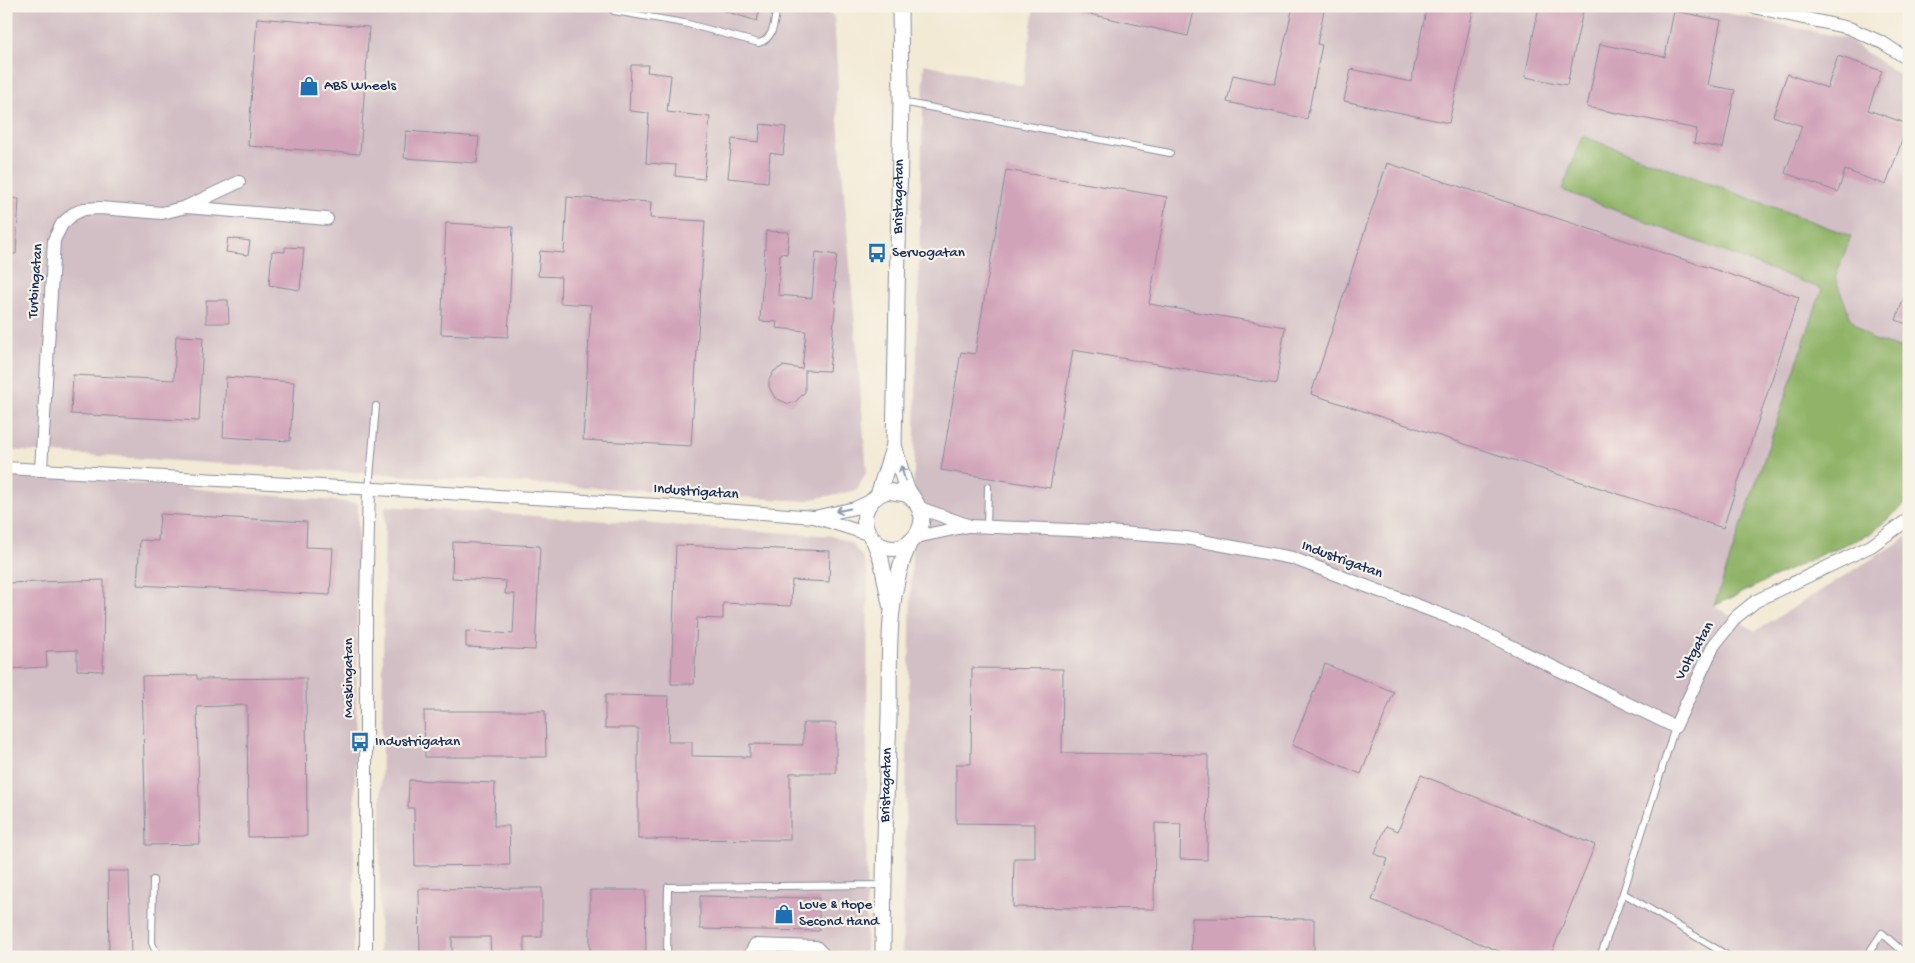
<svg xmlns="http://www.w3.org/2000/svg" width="1915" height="963" viewBox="0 0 1915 963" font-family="'Gochi Hand',sans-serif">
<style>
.industrial{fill:#d2bec5}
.forest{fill:#90b367;stroke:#567162}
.building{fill:#d1a3b8}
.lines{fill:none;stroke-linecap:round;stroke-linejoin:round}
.service-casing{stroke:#878c9a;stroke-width:8}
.minor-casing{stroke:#878c9a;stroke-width:14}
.tertiary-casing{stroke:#878c9a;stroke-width:17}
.service{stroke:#fff;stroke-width:6}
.minor{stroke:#fff;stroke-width:12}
.tertiary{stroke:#fff;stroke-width:15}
.oneway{stroke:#8d97ae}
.labels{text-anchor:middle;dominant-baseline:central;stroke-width:4.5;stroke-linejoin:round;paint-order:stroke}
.poi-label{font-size:15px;fill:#1b2f5e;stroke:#f7f3e8;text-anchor:start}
.street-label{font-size:15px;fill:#1b2f5e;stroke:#f7f3e8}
</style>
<rect width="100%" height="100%" fill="#f7f3e8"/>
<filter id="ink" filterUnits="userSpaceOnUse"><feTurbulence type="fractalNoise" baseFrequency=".02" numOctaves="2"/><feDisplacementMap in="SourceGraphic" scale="10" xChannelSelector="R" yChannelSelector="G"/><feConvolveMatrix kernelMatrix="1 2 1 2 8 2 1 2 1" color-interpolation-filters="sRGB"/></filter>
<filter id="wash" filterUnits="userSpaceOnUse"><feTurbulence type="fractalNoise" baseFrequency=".0096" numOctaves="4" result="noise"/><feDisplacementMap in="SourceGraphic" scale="20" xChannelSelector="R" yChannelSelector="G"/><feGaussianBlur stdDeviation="1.12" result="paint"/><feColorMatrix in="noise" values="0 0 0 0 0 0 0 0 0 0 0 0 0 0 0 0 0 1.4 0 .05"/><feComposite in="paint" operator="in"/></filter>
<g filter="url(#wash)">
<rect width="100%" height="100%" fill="#f3ead5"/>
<g class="industrial">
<path d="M6,6H820L834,17L838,87L836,95L867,471L857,490L803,501L6,450Z"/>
<path d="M1034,6H1693L1845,38L1909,81V351L1871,339L1851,319L1835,278L1851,236L1582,136L1562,190L1822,289L1714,606L1755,631L1909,536V957H902L924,64L1023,86Z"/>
<path d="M6,475H39L358,503L353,957H6Z"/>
<path d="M385,506L834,536L851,543L862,556L868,574L866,957H379Z"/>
</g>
<path class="forest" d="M1582,136L1851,236L1835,278L1851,319L1871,339L1909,351V501L1870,534L1818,556L1714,606L1822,289L1562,190Z"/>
<g id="blocks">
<g class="building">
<path d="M718,6H760L757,21L718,9Z"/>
<path d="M1076,6H1195L1188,36L1076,11Z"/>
<path d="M1293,6H1325L1317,44L1322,45L1307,119L1227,102L1233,75L1275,84Z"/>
<path d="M1427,6H1474L1449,123L1344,101L1351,69L1411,82Z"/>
<path d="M1539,6H1584L1567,85L1525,77Z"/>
<path d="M1674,11L1721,20L1708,85L1735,90L1723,148L1694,143L1697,129L1587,107L1600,44L1665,57Z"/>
<path d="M257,18L369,27L360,154L248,146Z"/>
<path d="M1838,56L1882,71L1868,110L1908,124L1886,185L1845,170L1838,192L1785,173L1802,126L1773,116L1787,74L1827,88Z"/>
<path d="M631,65H648L647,72L671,75L667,112L710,117L704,179L675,176L676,165L646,163L649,113L629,111Z"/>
<path d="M761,124L786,127L783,155L770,153L768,182L728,178L732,139L759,142Z"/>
<path d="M406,131L479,137L477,163L404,158Z"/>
<path d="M1387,163L1799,297L1723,528L1311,394Z"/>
<path d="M1006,170L1167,197L1149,304L1285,327L1276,384L1073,350L1050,488L941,470L961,352L975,354Z"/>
<path d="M567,197L651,202L650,218L705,221L691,446L583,440L591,305L560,303L561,277L538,276L540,251L564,253Z"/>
<path d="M6,198L19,199L16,254H6Z"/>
<path d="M446,223L513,227L508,337L441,334Z"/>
<path d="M766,231L789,232L787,254L780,253L778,295L812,298L816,252L837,255L833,282H836L834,300H836L829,371L805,370V392L795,402L789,404L775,398L769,387V380L774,371L783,366L802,369L806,331L776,328L777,322L760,321Z"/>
<path d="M228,238L250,241L248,255L226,252Z"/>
<path d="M285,247L304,248L300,290L269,285L272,251L285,252Z"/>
<path d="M1907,289H1909V325L1896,320Z"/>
<path d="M206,300H228L229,323H206Z"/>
<path d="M176,336L203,337L199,421L71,414L73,375L174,380Z"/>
<path d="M226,377L294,382L290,441L223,437Z"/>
<path d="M160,514L307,522L306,547L333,548L330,595L137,585L140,540L158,541Z"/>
<path d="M453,542L540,546L535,650L466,647V631L513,634L515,594H505L506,581L452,578Z"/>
<path d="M676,545L830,551L829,582L792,580L791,606L723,603V619L697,618L694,684H671Z"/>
<path d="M104,580L103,671L77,670V650L46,651L47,667L6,669V583Z"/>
<path d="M1325,664L1394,692L1361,774L1292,745Z"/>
<path d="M972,668L1063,669L1062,753L1208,755L1207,860L1180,859L1181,824L1155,823L1154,909L1013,907L1014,858H1035V824L956,823V764H971Z"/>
<path d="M197,675V679L306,678L307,836L248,837L247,705L197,707L200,844L146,845L142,676Z"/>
<path d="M605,695L669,696L668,742H692V756L750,757V744L803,745V723H836V773H790V840L638,839V728H605Z"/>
<path d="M424,711H545L546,757H425Z"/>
<path d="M1421,775L1595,845L1550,957H1514L1372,900L1388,859L1375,854L1386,826L1398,831Z"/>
<path d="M409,780L495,783L494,826H509L510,865L415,866L414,808H408Z"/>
<path d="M108,871H129L131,957H109Z"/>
<path d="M542,888V937H524V957H491L490,937H452V957H420L419,889Z"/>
<path d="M590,890H645L646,957H590Z"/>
<path d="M700,896L819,898V931L700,929Z"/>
<path d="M1192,918L1314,919V957H1191Z"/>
</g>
</g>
</g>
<g filter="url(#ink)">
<use href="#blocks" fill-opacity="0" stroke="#878c9a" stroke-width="1"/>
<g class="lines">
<defs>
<g id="service">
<path d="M610,6L614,11L684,23L759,43C775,38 774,21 777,6"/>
<path d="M902,102L1170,153"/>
<path d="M369,489L376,406"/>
<path d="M987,527L988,487"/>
<path d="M153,880L152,943L156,952L164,957"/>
<path d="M1623,893L1730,957"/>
<path d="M667,957L668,887L883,885"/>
<path d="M1600,957L1623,893L1675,727"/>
<path d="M1866,957L1882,933L1909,957"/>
</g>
<g id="minor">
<path d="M1749,6L1849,28L1883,43L1909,60"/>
<path d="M186,207L239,182"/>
<path d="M6,468L657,505L814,517L868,534"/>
<path d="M41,470L54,240L62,224L73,214L84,209L100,208L162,213L186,207L327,219"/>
<path d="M920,508L970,526L1094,531L1186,538L1292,558L1464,623L1675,727L1714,645L1736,617L1756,601L1871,546L1909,519"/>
<path d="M814,517L855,508L870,501"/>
<path d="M916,537L968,526"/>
<path d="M366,957V602L369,489"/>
<path d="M749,957L755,945L816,947L826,957"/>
</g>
<g id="tertiary">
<path d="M894,445C898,459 901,473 906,486C911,497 920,505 922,517C922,526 918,535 911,541C880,569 838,511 887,491L906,494L914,500"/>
<path id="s1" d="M878,495L894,445L901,101L900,6"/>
<path d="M874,541L881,559L890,604"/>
<path id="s2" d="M883,957C883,877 886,797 889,717C890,660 885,597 909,544"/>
</g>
</defs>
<use href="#service" class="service-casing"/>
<use href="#minor" class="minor-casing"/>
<use href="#tertiary" class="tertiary-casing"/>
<use href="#service" class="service"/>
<use href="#minor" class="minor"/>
<use href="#tertiary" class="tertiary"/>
</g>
<defs><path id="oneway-shaft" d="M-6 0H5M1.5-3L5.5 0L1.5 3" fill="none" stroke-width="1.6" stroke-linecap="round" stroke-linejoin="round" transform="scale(1.25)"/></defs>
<g class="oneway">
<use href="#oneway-shaft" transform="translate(903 473) rotate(-106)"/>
<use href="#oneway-shaft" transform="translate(843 510) rotate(168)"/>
</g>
</g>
<defs>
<symbol id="shop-bare" viewBox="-9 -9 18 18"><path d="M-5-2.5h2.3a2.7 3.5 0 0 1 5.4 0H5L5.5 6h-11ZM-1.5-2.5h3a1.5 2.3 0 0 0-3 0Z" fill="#1f6fb2" stroke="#f7f3e8" stroke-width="2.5" paint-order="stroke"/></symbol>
<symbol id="bus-bare" viewBox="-9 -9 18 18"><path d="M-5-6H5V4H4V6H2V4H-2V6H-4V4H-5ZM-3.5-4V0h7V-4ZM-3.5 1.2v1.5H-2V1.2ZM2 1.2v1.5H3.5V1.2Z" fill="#1f6fb2" stroke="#f7f3e8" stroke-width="2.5" paint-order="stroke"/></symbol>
</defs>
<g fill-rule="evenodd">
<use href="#shop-bare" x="295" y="72" width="28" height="28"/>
<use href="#bus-bare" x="863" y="239" width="28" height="28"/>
<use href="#bus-bare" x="346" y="728" width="28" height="28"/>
<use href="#shop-bare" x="770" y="900" width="28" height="28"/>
</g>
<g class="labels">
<g class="poi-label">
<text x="324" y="86">ABS Wheels</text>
<text x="892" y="253">Servogatan</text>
<text x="375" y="742">Industrigatan</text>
<text x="799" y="905">Love &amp; Hope<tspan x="799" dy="17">Second Hand</tspan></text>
</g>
<g class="street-label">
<text stroke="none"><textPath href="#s1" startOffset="301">Bristagatan</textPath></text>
<text transform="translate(36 281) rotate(-86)">Turbingatan</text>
<text transform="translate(696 492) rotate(4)">Industrigatan</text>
<text transform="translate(1342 560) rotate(20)">Industrigatan</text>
<text transform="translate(1695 651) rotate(-61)">Voltgatan</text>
<text transform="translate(349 678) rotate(-90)">Maskingatan</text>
<text stroke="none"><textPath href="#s2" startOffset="172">Bristagatan</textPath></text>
</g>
</g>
<rect width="1915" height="963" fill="none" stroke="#f7f3e8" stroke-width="25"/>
</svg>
